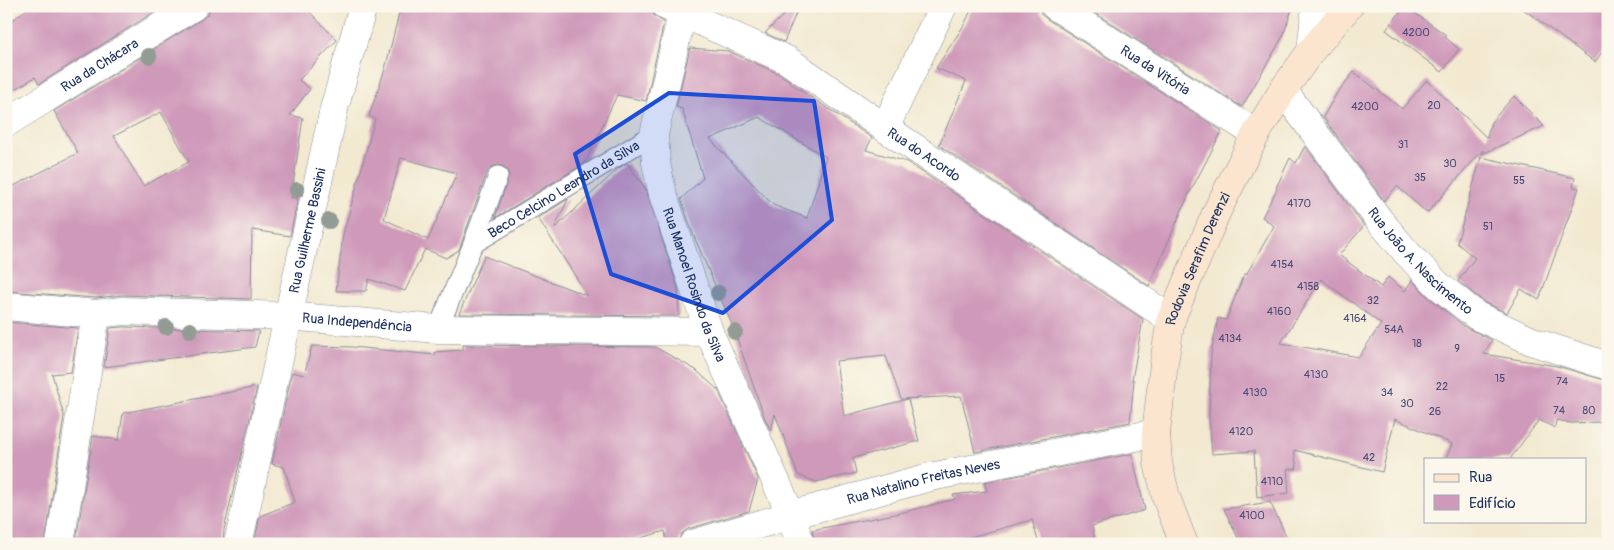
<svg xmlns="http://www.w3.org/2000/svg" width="1614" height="550" viewBox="0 0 1614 550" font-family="Pangolin,sans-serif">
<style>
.building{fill:#cf99ba;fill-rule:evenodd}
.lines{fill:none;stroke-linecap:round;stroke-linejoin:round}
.lane-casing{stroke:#868c97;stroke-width:21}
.street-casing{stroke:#868c97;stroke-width:29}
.secondary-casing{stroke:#868c97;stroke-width:29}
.lane{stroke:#fff;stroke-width:19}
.street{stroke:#fff;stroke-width:28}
.secondary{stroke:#fbe5cf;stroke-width:28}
.tree{fill:#929c94}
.marked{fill:#1d4ed8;fill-opacity:0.2;stroke:#1d4ed8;stroke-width:4;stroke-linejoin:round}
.labels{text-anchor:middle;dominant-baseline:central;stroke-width:4.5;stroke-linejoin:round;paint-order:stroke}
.number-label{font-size:11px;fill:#484a75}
.street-label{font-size:14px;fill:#1b2f5e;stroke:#fbf7ec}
</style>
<rect width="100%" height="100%" fill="#fbf7ec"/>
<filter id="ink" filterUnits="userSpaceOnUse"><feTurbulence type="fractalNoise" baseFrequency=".02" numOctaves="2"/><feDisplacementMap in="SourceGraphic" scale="10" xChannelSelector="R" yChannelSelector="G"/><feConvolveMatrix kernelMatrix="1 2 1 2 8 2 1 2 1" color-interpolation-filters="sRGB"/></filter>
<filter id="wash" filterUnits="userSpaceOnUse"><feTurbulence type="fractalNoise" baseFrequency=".0096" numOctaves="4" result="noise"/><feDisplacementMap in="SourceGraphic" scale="20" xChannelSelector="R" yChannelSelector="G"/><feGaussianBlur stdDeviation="1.12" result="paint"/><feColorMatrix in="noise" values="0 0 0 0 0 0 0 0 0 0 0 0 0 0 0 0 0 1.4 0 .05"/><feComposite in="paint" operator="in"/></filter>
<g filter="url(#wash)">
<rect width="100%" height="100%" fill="#f2e9d0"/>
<g id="blocks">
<g class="building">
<path d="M31,6H164L39,84L35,77L6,95V25Z"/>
<path d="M210,6H304L337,40L299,80L310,89L290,115L303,118L291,198H298L290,236L252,230L251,299L122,295L96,298L6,291V190L78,153L54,111L202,19L208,14ZM161,112L189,162L143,186L114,136Z"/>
<path d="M401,6H651L654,16L664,22L646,101L617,95L585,163L495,218L509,175L507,169L502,166L497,165L491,167L487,172L459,250L446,258L425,249L405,291L369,279L366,291H336L343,235L375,119L369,116L385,69ZM401,158L457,173L428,240L384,219Z"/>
<path d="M793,6H799L784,42L765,33Z"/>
<path d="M973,6H1040L1041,14L1047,19L1222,131L1188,196L1149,286L939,145L966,81L936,68L964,25Z"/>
<path d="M1084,6H1293L1283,36L1242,107Z"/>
<path d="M1405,6L1446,35L1445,37L1459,49L1442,72L1386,30Z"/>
<path d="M1519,6H1608V44L1595,62Z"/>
<path d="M690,48L728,51L779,74L790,81V83L872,138L866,150L907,162L1143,319L1132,380H1134L1130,422L975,452L961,396L901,399L886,356L836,361L844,416L908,399L919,441L853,458L856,473L816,482L798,475L775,414L771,431L765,419L733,327L693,234L681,199L703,178L682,109L676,107ZM759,117L826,157L807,218L773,205L710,139Z"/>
<path d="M1354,72L1402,109L1427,80L1487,138L1491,122L1514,96L1544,126L1482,154L1483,150L1427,213L1397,186L1384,201L1323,117L1337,93Z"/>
<path d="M1305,146L1364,226L1339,255L1381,287L1388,277L1405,291L1412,280L1428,297L1467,328L1492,340L1484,354L1557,366L1608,381L1602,422L1571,423L1556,420L1555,428L1539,420L1510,459H1446L1452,444L1395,419L1382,472L1294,450L1297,469H1287L1289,493L1257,497L1254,451L1212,454L1209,416L1211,353L1218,318L1226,320L1244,274L1246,275L1274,226L1262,217L1277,189L1276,188L1290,158L1296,163ZM1321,279L1381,324L1359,357L1281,343Z"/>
<path d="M1481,157L1575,178L1573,187L1579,188L1539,300L1521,289L1507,313L1485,303L1458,281L1475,258L1457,243Z"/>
<path d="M627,163L646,189L678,288L679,316L459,314L484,256L588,296L538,218L568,199L554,229L619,168Z"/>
<path d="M6,322L78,328L71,372L52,374L64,416L45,544H6Z"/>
<path d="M123,327L259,331L255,347L104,367L110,328Z"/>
<path d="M463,345L655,347L696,370L718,390L758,479L749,511L688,529L681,534L678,544H667L665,531L620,544H254L260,516L295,502L284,467L272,464L292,372L304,375L312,346L352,347L436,355L435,352L463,350Z"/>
<path d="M257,387L224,530L223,544H98L76,541L93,436L119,440L123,413Z"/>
<path d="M1132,454L1145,510L1092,526L1096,544H1039L1032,520L945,544H815L812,530L900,513L955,499L953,495L987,491L984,482Z"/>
<path d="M1270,502L1290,544H1241L1224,509Z"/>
</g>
</g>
</g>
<g filter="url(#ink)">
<use href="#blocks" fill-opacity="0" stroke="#868c97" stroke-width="1"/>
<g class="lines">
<defs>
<g id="lane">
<path id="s1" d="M473,244L654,134"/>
<path d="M438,329L473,244L498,176"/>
</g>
<g id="street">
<path id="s2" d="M666,6L787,60L885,128L1171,319"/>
<path id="s3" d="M1055,6L1256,134"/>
<path id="s4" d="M682,14L654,134L656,163L663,195L709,332L791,515L800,544"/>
<path d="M1311,51L1316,6"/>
<path id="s5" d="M1283,90L1380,221L1407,253L1438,285L1477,316L1534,342L1608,366"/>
<path id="s6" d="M6,123L194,6"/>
<path d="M885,128L943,6"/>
<path id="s7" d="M6,306L96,314L122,311L287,316L438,329L709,332"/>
<path d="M60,544L96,314"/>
<path id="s8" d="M238,544L334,109L363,6"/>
<path id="s9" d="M693,544L791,515L930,477L1156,433"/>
</g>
<g id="secondary">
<path id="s10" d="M1184,544L1166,497L1158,463L1156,433L1164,363L1171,319L1217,211L1256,134L1283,90L1311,51L1349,6"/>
</g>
</defs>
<use href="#lane" class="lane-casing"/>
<use href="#street" class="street-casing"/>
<use href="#secondary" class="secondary-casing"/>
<use href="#lane" class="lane"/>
<use href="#street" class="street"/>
<use href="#secondary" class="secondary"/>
</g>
<g class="tree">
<circle cx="149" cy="56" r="8"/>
<circle cx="297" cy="190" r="8"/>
<circle cx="329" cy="221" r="8"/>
<circle cx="718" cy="293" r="8"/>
<circle cx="166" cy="327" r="8"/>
<circle cx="190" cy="330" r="8"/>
<circle cx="735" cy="332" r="8"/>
</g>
</g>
<path class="marked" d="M669,93L814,101L832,220L723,313L611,274L575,154Z"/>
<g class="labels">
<g class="number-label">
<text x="1416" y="32">4200</text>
<text x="1434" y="105">20</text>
<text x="1365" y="106">4200</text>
<text x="1403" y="144">31</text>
<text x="1450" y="163">30</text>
<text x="1420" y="177">35</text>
<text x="1519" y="180">55</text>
<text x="1299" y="203">4170</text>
<text x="1488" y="226">51</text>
<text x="1282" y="264">4154</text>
<text x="1308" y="286">4158</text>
<text x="1373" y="300">32</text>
<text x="1279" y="311">4160</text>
<text x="1355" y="318">4164</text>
<text x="1394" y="329">54A</text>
<text x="1230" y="338">4134</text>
<text x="1417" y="343">18</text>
<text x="1457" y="348">9</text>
<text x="1316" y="374">4130</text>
<text x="1500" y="378">15</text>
<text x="1562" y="381">74</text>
<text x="1442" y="386">22</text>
<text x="1255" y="392">4130</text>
<text x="1387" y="392">34</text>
<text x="1407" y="403">30</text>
<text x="1559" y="410">74</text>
<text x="1589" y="410">80</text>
<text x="1435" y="411">26</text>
<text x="1241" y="431">4120</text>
<text x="1369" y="457">42</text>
<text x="1272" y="481">4110</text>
<text x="1252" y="515">4100</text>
</g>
<g class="street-label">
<text stroke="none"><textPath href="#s6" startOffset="110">Rua da Chácara</textPath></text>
<text stroke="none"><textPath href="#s3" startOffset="119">Rua da Vitória</textPath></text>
<text stroke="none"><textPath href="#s2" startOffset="299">Rua do Acordo</textPath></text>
<text stroke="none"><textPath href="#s1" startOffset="106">Beco Celcino Leandro da Silva</textPath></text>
<text stroke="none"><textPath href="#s8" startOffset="321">Rua Guilherme Bassini</textPath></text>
<text stroke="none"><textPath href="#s10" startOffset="296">Rodovia Serafim Derenzi</textPath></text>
<text stroke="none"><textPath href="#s5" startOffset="220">Rua João A. Nascimento</textPath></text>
<text stroke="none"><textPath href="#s4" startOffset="280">Rua Manoel Rosindo da Silva</textPath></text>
<text stroke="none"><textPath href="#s7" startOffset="352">Rua Independência</textPath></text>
<text stroke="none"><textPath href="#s9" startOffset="239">Rua Natalino Freitas Neves</textPath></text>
</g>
</g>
<rect width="1614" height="550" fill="none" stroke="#fbf7ec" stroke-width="25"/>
<rect x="1424" y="458" width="162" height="65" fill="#fbf7ec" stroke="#a1a7b3"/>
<rect x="1434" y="474" width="25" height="8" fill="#fbe5cf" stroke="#a1a7b3"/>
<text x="1469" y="482" font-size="15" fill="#1b2f5e">Rua</text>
<rect x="1434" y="495" width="25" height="15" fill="#cf99ba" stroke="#a1a7b3"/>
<text x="1469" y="508" font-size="15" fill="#1b2f5e">Edifício</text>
</svg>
